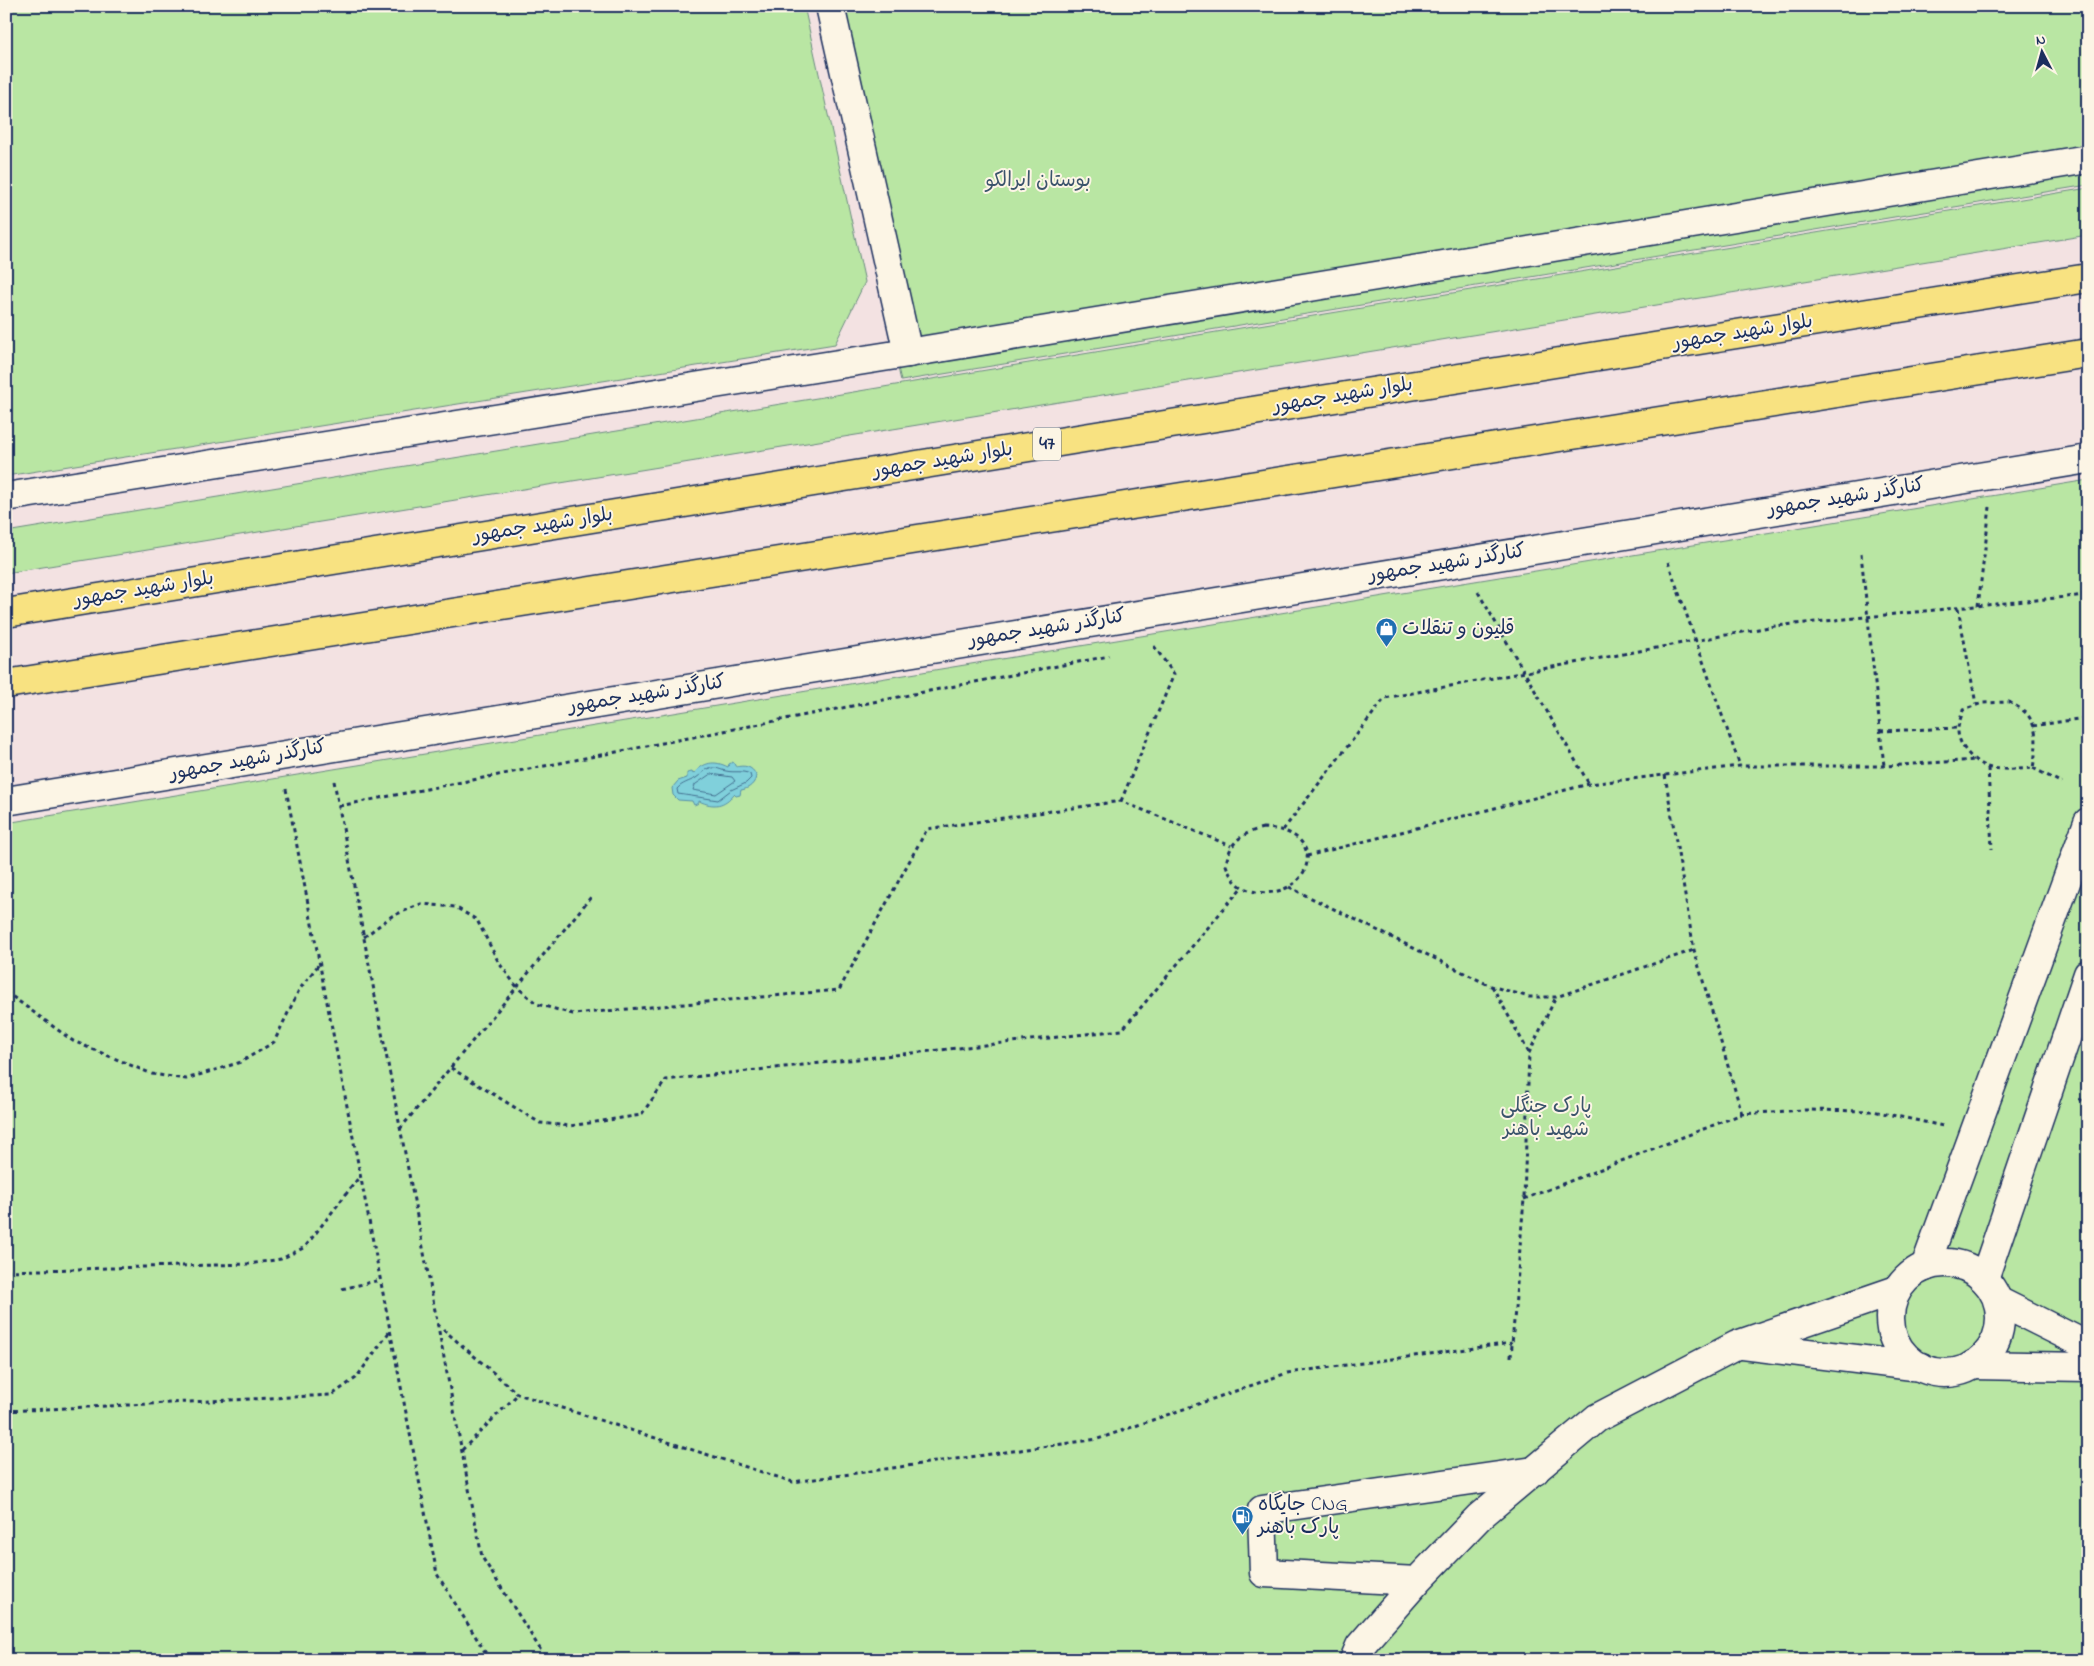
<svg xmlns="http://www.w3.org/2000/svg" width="2094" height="1666" viewBox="0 0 2094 1666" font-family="'Indie Flower','Playpen Sans Arabic',sans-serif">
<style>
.green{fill:#b9e6a3;stroke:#6a8a80}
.water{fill:#80d0db;stroke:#5890a9}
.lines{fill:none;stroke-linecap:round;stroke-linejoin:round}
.shore{stroke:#436f90;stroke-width:1}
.minor-casing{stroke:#1b2f5e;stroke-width:31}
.highway-casing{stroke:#1b2f5e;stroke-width:31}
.path{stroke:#1b2f5e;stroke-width:3;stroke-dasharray:4 4;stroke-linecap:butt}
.minor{stroke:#fcf5e5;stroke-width:28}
.highway{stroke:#f8e281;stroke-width:28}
.labels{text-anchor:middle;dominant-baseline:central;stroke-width:4;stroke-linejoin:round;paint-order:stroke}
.shield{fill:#fcf5e5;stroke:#5e6a86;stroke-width:1}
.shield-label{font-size:19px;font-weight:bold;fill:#1b2f5e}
.park-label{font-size:20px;fill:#3b546c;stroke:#fcf5e5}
.street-label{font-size:20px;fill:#1b2f5e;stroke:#fcf5e5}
.poi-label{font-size:20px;fill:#1b2f5e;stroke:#fcf5e5;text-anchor:start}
</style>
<rect width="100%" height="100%" fill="#f3e2e2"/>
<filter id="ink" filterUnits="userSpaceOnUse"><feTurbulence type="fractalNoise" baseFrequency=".02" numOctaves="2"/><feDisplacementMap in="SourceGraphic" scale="10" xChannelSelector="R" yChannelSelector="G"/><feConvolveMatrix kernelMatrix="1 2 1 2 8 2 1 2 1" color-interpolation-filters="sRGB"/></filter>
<g filter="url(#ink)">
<g class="green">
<path d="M6,6H804L865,282L835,344L6,476Z"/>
<path d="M817,6H2088V185L901,381Z"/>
<path d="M2088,188V235L6,573V532Z"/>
<path d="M2088,480V1660H6V823Z"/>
</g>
<path class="water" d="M733,762L736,767C744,765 752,766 756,775C756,783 749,789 741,790L740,795L736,796L734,794C724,806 714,808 699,801V803L694,805L692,801L678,800L673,795L672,788L678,781L687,778V773L692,772L693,774C704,762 714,760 728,767L729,764Z"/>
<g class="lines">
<g class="shore">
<path d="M710,768C717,767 720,770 726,771C734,773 742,770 750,774L751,778L746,783L731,790L718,800L678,794L677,789C682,783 689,782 696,778C701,775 704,770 710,768Z"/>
<path d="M711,774L732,777L735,781L716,794L693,790L695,785Z"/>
</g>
<defs>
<g id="minor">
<path d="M830,6L908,353L2088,159"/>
<path d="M6,497L908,353"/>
<path d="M6,801L2088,459"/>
<circle cx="1945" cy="1318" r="55"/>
<path d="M1925,1267L2088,822"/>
<path d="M1984,1279L2088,974"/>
<path d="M1998,1301L2088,1346"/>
<path d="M1743,1345L1921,1367"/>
<path d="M1973,1365L2088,1367"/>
<path d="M1417,1581L1264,1573L1262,1510L1535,1471"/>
<path d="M1354,1660L1360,1646L1417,1581L1479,1517L1597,1418L1737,1345L1897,1290"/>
</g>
<g id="highway">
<path d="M6,613L1121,432L2088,278"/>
<path d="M6,684L2088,353"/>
</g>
</defs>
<use href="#minor" class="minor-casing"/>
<use href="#highway" class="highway-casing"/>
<g class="path">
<path d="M1861,554L1884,766"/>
<path d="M1668,562L1740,766"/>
<path d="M1478,592L1589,784"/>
<path d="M1978,606L1990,507"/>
<path d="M1958,608L1976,704"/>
<path d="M2009,702C2014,705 2022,709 2026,713C2040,728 2036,750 2033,768C2019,769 2005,770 1991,768C1975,765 1957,745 1958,729C1958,723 1962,716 1963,710L1982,703Z"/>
<path d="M2033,726L2084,718"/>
<path d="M1880,731L1958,728"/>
<path d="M1988,768L1992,849"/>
<path d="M2033,768L2062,783"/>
<path d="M1665,775L1694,950L1742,1114"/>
<path d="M334,781L482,1557L547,1660"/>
<path d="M286,789L437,1574L490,1660"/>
<path d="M1121,801L1174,674L1154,646"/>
<path d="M339,806L1109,656"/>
<path d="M1263,828C1332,829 1313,900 1256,892C1240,889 1231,880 1226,865C1229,842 1242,833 1263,828Z"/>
<path d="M1283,830L1385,698L1775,626L2076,596L2088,594"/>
<path d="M1307,856L1589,784L1740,766H1884L1976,760"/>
<path d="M1289,887L1491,986L1529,997H1556L1694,950"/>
<path d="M364,937L392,916L421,904L455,907L477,920L499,963L517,987L537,1004L573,1014L839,990L927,829L1121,801L1231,846"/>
<path d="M1492,986L1529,1053"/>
<path d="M6,992L73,1041L152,1074L186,1079L241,1062L274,1042L299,990L319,964"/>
<path d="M451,1068L540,1123L570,1126L641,1115L666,1080L1122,1030L1242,887"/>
<path d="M2079,1099L2088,1103"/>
<path d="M400,1129L591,897"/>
<path d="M1524,1199L1742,1114L1805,1110L1873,1111L1943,1126"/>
<path d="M6,1271L249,1264L281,1259L305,1247L360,1176"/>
<path d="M342,1289L380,1280"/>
<path d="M437,1324L518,1394L793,1482L1098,1439L1287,1373L1512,1343"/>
<path d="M1511,1357L1524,1199L1529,1053L1556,997"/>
<path d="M6,1411L332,1395L356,1378L390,1331"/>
<path d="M462,1450L518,1394"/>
</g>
<use href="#minor" class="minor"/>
<use href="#highway" class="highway"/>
</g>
</g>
<defs>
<symbol id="shop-pin" viewBox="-11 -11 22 30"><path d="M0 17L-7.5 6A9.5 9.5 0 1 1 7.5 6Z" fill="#1f6fb2" stroke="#fcf5e5"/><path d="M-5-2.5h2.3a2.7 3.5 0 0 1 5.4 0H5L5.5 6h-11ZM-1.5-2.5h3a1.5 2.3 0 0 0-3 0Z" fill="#fff"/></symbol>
<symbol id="fuel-pin" viewBox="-11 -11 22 30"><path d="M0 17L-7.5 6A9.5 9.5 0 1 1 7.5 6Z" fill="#1f6fb2" stroke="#fcf5e5"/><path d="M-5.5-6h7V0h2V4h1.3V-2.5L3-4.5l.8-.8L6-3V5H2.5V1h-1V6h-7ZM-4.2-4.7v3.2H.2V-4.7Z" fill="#fff"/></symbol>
</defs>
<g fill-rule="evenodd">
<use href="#shop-pin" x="1374" y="616" width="25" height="34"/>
<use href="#fuel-pin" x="1230" y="1504" width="25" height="34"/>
</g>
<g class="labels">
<rect class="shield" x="1033" y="427.5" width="28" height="33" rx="4"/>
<g class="shield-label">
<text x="1047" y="444">47</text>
</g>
<g class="park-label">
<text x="1038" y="181">بوستان ایرالکو</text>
<text x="1546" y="1107">پارک جنگلی<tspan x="1546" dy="23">شهید باهنر</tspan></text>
</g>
<g class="street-label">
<text transform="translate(1743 333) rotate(-9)">بلوار شهید جمهور</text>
<text transform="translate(1343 396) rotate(-9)">بلوار شهید جمهور</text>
<text transform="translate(943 461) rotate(-9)">بلوار شهید جمهور</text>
<text transform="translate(1846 498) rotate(-9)">کنارگذر شهید جمهور</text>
<text transform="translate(543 526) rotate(-9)">بلوار شهید جمهور</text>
<text transform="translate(1447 564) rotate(-9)">کنارگذر شهید جمهور</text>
<text transform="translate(144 590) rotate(-9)">بلوار شهید جمهور</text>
<text transform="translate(1047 629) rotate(-9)">کنارگذر شهید جمهور</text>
<text transform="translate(647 695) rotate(-9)">کنارگذر شهید جمهور</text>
<text transform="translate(248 761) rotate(-10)">کنارگذر شهید جمهور</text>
</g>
<g class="poi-label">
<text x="1402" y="629">قلیون و تنقلات</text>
<text x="1258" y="1505">جایگاه CNG<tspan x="1258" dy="23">پارک باهنر</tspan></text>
</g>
</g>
<rect width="2094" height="1666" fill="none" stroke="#fcf5e5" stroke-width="25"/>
<rect x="12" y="12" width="2069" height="1641" fill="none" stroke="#1b2f5e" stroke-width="2" filter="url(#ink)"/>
<g transform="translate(2042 52) rotate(354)" stroke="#fcf5e5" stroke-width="4" paint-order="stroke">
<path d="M0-4L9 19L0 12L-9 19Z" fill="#1b2f5e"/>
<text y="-8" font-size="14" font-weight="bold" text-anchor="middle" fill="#1b2f5e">N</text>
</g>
</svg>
